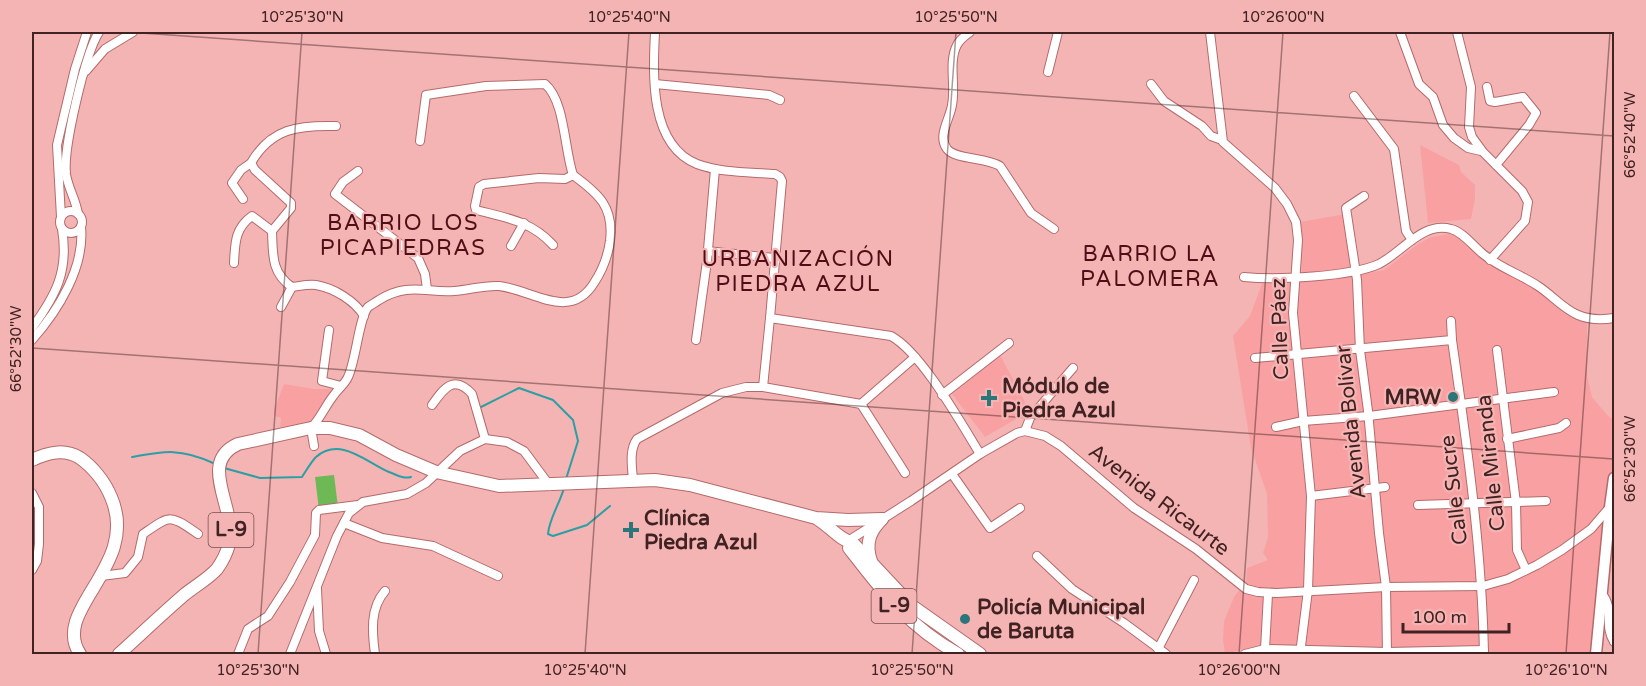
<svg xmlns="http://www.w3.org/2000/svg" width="1646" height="686" viewBox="0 0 1646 686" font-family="'Varela Round',sans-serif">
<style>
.built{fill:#f9a1a2}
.green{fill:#6cb956}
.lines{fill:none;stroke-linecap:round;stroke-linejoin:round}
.stream{stroke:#2b9fa4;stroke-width:2}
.street-casing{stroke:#b46a6b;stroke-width:10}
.secondary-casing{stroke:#b46a6b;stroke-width:13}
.primary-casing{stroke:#b46a6b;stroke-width:14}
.street{stroke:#fff;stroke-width:8}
.secondary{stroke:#fff;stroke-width:10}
.primary{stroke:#fff;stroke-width:12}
.ticks{fill:none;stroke:#412222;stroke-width:1.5;stroke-opacity:0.45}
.poi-dot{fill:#2c7679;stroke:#f5b4b4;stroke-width:2}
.labels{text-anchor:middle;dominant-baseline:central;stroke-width:4.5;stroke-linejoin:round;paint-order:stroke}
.shield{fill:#f5b4b4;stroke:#774e4e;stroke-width:1.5}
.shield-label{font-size:20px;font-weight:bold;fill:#412222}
.street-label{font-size:21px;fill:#412222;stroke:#f5b4b4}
.poi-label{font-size:21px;font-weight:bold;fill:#412222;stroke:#f5b4b4;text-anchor:start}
.neighbourhood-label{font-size:22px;letter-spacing:1.5px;fill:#4f0d16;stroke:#f5b4b4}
.neatline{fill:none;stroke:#412222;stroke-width:2}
.ticks-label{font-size:15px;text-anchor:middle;fill:#412222}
</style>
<rect width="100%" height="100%" fill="#f5b4b4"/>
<g class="built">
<path d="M1420,145L1459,165L1461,172L1475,185V199L1471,219L1428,223Z"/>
<path d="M1345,214L1353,276L1384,270L1418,244L1431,237L1454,233L1513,275L1587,323V376L1592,397L1608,416L1614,420V538L1598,654H1305V646L1262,645L1225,654L1223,640L1224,621L1234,597L1246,581L1247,568L1268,560L1263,553L1268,537L1267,494L1251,448L1233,336L1250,316L1263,281L1302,280L1300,222Z"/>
<path d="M1000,355L1025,402V414L985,437L952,394Z"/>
<path d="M284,384L314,389H334L328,396L320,420L280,427L281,418L274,416V410Z"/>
</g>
<path class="green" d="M334,475L338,507L319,510L315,477Z"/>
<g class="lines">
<g class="stream">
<path d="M479,408L519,388L553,400L573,420L578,441L566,479"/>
<path d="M132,457C165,451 181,448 213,463"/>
<path d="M224,468L260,478L302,477C306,471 311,462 316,457C340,436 366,462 389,472C397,475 403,479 411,477"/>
<path d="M564,488C560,503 549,519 548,534L553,536L587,525L610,506"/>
</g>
<defs>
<g id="street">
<path d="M655,32C653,74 649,145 697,164C721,173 750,172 775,174L780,177L782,181L770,318"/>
<path d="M970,32C966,35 960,39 957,45C948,62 956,86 952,105C950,119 937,136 947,149C956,160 986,157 1000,166L1031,213L1054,229"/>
<path d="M1210,32L1223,142L1275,188L1287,204L1296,222L1298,240L1293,313L1311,496L1308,590L1300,654"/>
<path d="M1400,32L1419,84L1433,97L1443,125L1454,138L1468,148L1481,151"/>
<path d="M1457,32L1471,87L1469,127L1472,137L1483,152L1522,191L1528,202L1525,221L1490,260"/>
<path d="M86,71L105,49L133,32"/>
<path d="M1048,72L1058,32"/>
<path d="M655,84L769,95L780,100"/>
<path d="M1151,84L1164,101L1202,126L1211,136L1222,140"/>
<path d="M1487,87L1490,101L1495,102L1523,97L1536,113L1529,125L1496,165"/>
<path d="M1354,96L1394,149L1406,231L1412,240"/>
<path d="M420,141L426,95L486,86L545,84C565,101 564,148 573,175"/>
<path d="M358,171L343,182L335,194L418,258L425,274L427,289"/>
<path d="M1364,196L1346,208L1357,280L1360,350L1368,411L1379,533L1386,587L1387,654"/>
<path d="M243,199L232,183L241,170L251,163"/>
<circle cx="71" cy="222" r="11"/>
<path d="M78,214C76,200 68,188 66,174C63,148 85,54 99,32"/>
<path d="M61,217L57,145L75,69L87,32"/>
<path d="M272,231L291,208V203L255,170L251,163C271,128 299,125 336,126"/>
<path d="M511,246L524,223"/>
<path d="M707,251L774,258"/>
<path d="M234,263C235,243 235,228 252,216L272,231C273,254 271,273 292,287C300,286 308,284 316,285C334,288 355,301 364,316"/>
<path d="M1244,277C1276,280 1350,277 1379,264C1401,253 1423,221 1451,229C1463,232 1473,246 1483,254C1500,268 1520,274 1538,286C1552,295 1563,309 1578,315C1590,320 1602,320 1614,318"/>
<path d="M281,307L292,287"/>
<path d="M1451,321L1452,340C1467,445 1482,549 1484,654"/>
<path d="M32,328C56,295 69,271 62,229"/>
<path d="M329,330L322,381L341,386"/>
<path d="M32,340C58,311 85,267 81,227"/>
<path d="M696,340L707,261L715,169"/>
<path d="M1497,350L1516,503L1517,550L1526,570"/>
<path d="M1255,358L1452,340"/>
<path d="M763,387L770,318L891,336C921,352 961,423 980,454"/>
<path d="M942,395L1009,343"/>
<path d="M861,404L915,357"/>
<path d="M432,405C444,388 454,374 472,394L485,439"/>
<path d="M1276,427L1303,421L1369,416L1554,392"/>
<path d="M1025,431L1030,418L1073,368"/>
<path d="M1507,439L1559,428L1566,423"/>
<path d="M314,446L311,428C321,418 325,406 334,395C338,389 345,384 348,377C356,360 359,318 368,307C371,305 376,302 379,300C408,282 426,293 454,291C469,290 484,285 499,286C533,290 570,322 594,283C602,271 608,255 610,241C614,207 599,194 573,175L565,179L539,178L484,184L479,187L475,206L476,210C507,218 531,221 553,245"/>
<path d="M952,474L990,528L1020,508"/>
<path d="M633,480C632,466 629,450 637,439L722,393L746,387H763L861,404L905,473"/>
<path d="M32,493L39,507V544L37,561L32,570"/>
<path d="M1311,496L1385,487"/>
<path d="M1418,505L1546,501"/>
<path d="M344,523L382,538L433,546L498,576"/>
<path d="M848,541L911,501L980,454L1017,433L1025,431L1045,436L1061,446L1134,508L1196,549L1246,589L1258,592L1277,593L1386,587L1483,586L1508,579L1537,565L1562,550L1591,529L1610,507"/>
<path d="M1037,556L1072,589L1124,623L1166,654"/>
<path d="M101,576L125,573L138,557L143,534C171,515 169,514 198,534"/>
<path d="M317,589L319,631L326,654"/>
<path d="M1602,594C1615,609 1603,624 1614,642"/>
<path d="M1158,649L1194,580"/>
<path d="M1265,649L1268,594"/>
<path d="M238,654L248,629L268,616L290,582L315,535L316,513L319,510L358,505"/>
<path d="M290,654L337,536L349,513L363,502L407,494L426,483L460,451L485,439L507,442L524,451L550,486"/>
<path d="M375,654C372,632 370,608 385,591"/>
<path d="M1245,654L1265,649L1387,652L1484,650"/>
</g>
<path id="secondary" d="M1596,654L1610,507L1614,478"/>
<g id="primary">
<path d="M32,460C47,453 64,448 80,458C93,467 105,482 111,497C141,566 50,609 80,654"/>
<path d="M819,520C829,526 841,541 852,542L912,606L980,654"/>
<path d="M849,548C883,592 908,626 958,654"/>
<path d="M871,561C865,543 870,531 882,519"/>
<path d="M119,654C141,634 162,614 184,595C195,586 208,579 217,569C222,562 227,552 229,544C238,509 196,463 238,444L311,428H330L359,435L396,455L436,472L499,486L655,480L690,485L816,518L848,520L882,519"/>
</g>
</defs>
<use href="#street" class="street-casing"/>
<use href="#secondary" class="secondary-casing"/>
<use href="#primary" class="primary-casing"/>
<use href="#street" class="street"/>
<use href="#secondary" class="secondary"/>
<use href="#primary" class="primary"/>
</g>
<path class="ticks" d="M127,32L1614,136M32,348L1614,459M258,654L302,32M585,654L629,32M912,654L956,32M1239,654L1283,32M1566,654L1610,32"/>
<g class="poi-dot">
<circle cx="1453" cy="397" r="6"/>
<path d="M986 389h6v6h6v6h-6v6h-6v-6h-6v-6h6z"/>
<path d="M628 521h6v6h6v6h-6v6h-6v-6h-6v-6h6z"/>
<circle cx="965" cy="619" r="6"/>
</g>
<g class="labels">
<g class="shield">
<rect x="208.5" y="513" width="45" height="34" rx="4.5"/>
<rect x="871.5" y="589" width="45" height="34" rx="4.5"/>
</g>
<g class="shield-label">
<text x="231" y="530">L-9</text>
<text x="894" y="606">L-9</text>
</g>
<g class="street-label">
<text transform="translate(1280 329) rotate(-92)">Calle Páez</text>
<text transform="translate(1351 422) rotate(-96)">Avenida Bolívar</text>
<text transform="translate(1491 463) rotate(-96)">Calle Miranda</text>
<text transform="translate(1454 490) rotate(-97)">Calle Sucre</text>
<text transform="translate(1159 500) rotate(37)">Avenida Ricaurte</text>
</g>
<g class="poi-label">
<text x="1002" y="386">Módulo de<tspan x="1002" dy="24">Piedra Azul</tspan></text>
<text x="1441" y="397" text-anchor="end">MRW</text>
<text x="644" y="518">Clínica<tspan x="644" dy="24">Piedra Azul</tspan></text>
<text x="977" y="607">Policía Municipal<tspan x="977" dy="24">de Baruta</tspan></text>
</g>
<g class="neighbourhood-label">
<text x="403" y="223">BARRIO LOS<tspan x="403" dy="25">PICAPIEDRAS</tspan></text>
<text x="1150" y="254">BARRIO LA<tspan x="1150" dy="25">PALOMERA</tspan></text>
<text x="798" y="259">URBANIZACIÓN<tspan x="798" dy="25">PIEDRA AZUL</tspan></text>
</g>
</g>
<rect width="1646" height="686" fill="none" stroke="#f5b4b4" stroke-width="66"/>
<path d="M1403 623v9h106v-9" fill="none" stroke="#412222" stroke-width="3"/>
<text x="1412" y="623" font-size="18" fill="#412222" stroke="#f5b4b4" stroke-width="4.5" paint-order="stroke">100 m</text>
<rect x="33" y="33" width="1580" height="620" class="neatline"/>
<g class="ticks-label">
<text x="302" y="22">10°25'30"N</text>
<text x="629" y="22">10°25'40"N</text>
<text x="956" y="22">10°25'50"N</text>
<text x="1283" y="22">10°26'00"N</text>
<text transform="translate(1630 135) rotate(-90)" y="5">66°52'40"W</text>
<text transform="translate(16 349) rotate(-90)" y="5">66°52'30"W</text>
<text transform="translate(1630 459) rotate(-90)" y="5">66°52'30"W</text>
<text x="258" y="675">10°25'30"N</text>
<text x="585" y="675">10°25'40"N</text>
<text x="912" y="675">10°25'50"N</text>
<text x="1239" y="675">10°26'00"N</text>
<text x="1566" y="675">10°26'10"N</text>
</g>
</svg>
